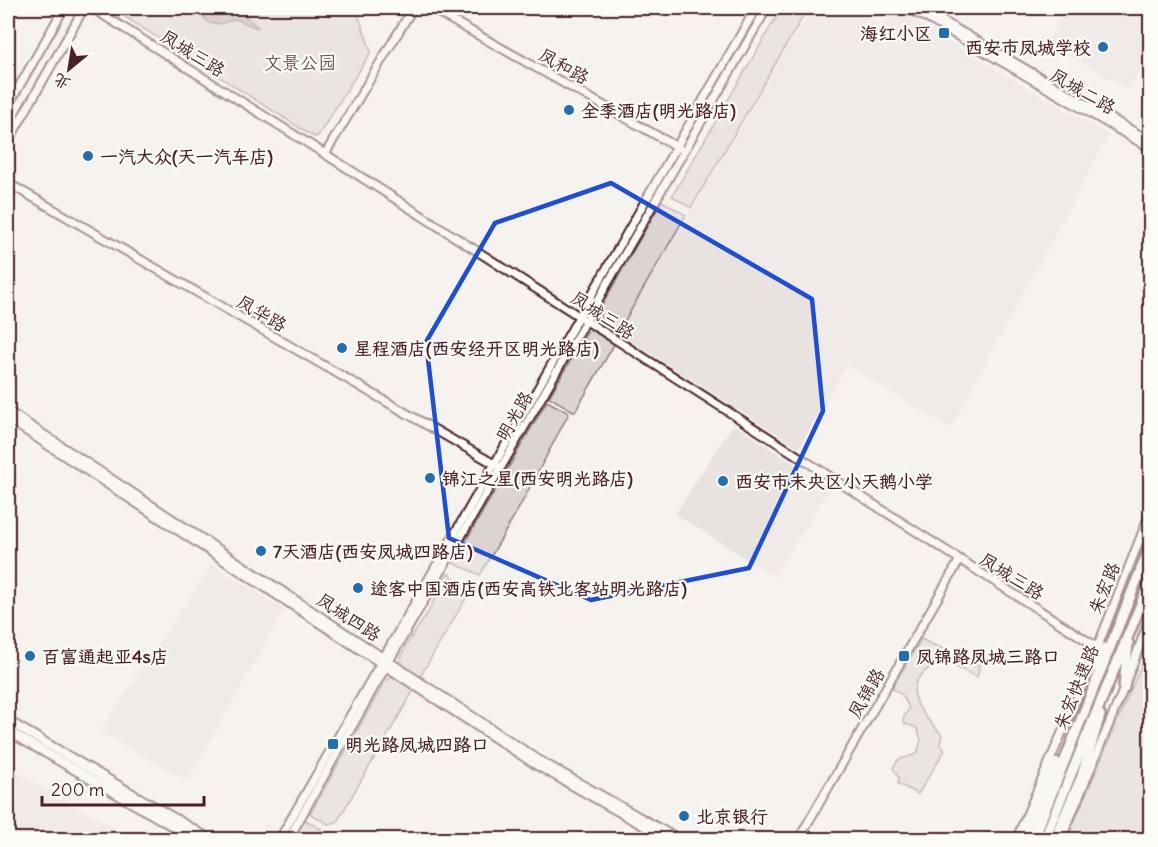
<svg xmlns="http://www.w3.org/2000/svg" width="1158" height="847" viewBox="0 0 1158 847" font-family="Delius,'LXGW WenKai TC',sans-serif">
<style>
.built{fill:#e9e3e0}
.green{fill:#dcd4d2;stroke:#937a7e;stroke-width:1.5}
.water{fill:#bbabac;stroke:#8e7378;stroke-width:1.5}
.lines{fill:none;stroke-linecap:round;stroke-linejoin:round}
.secondary-casing{stroke:#4a1f2b;stroke-width:11}
.primary-casing{stroke:#4a1f2b;stroke-width:12}
.highway-casing{stroke:#4a1f2b;stroke-width:14}
.secondary{stroke:#fdfcf7;stroke-width:7}
.primary{stroke:#fdfcf7;stroke-width:8}
.highway{stroke:#fdfcf7;stroke-width:9}
.marked{fill:none;stroke:#1d4ed8;stroke-width:4.5;stroke-linejoin:round}
.poi-dot{fill:#1f6fb2;stroke:#fdfcf7;stroke-width:2}
.labels{text-anchor:middle;dominant-baseline:central;stroke-width:4.5;stroke-linejoin:round;paint-order:stroke}
.poi-label{font-size:18px;font-weight:bold;fill:#4a1f2b;stroke:#fdfcf7;text-anchor:start}
.street-label{font-size:18px;fill:#4a1f2b;stroke:#fdfcf7}
.park-label{font-size:18px;fill:#6e4c55;stroke:#fdfcf7}
</style>
<rect width="100%" height="100%" fill="#f6f3ef"/>
<filter id="ink" filterUnits="userSpaceOnUse"><feTurbulence type="fractalNoise" baseFrequency=".0167" numOctaves="2"/><feDisplacementMap in="SourceGraphic" scale="12" xChannelSelector="R" yChannelSelector="G"/><feConvolveMatrix kernelMatrix="1 2 1 2 8 2 1 2 1" color-interpolation-filters="sRGB"/></filter>
<g filter="url(#ink)">
<g class="built">
<path d="M811,8H851L883,27L894,9L1109,135L951,428L847,366L799,448L618,333Z"/>
<path d="M1068,8H1150V53L1128,90L1047,42Z"/>
<path d="M733,424L831,488L774,577L675,514Z"/>
<path d="M212,564L285,610L188,781L99,732Z"/>
<path d="M8,767L91,815L134,839H8Z"/>
</g>
<g class="green">
<path d="M111,8H356L371,52L318,136L314,137Z"/>
<path d="M793,8H808L691,208L672,196L781,9L789,14Z"/>
<path d="M662,201L686,215L616,336L602,327L599,310Z"/>
<path d="M595,330L615,343L575,412L549,397L587,332Z"/>
<path d="M547,401L569,413L519,508L480,575L453,563Z"/>
<path d="M448,573L471,590L420,677L406,668L400,660L406,645L427,614Z"/>
<path d="M921,639L980,666L977,677L939,659C933,665 922,673 917,680C906,701 930,721 942,735L940,744L945,750L918,794L898,784L899,778L893,768L898,760L917,754L921,740L917,728L905,724L903,719L909,708L902,695L892,688Z"/>
<path d="M1150,645V839H1067Z"/>
<path d="M392,678L397,679L414,690L337,822L328,824L310,814L386,680Z"/>
<path d="M304,819L321,829L323,839L292,840Z"/>
</g>
<path class="water" d="M195,8H208L216,13L240,12L258,27L256,28L236,19L219,24L209,23Z"/>
<g class="lines">
<defs>
<g id="secondary">
<path d="M92,8L325,154L1097,647"/>
<path d="M430,8L679,148"/>
<path d="M905,8L925,17L1150,148"/>
<path d="M920,8L1150,141"/>
<path d="M8,106L64,8"/>
<path d="M8,142L84,8"/>
<path d="M325,154L413,8"/>
<path d="M8,183L496,465"/>
<path d="M8,411L539,760L680,840"/>
<path d="M8,419L536,765L668,840"/>
<path d="M279,840L756,8"/>
<path d="M288,840L389,661L767,8"/>
<path d="M798,840L959,561"/>
<path d="M1016,840L1085,679L1150,513"/>
<path d="M1061,840L1124,688L1150,617"/>
</g>
<g id="primary">
<path d="M8,721L211,840"/>
<path d="M8,731L197,840"/>
</g>
<g id="highway">
<path d="M1085,679L1105,648"/>
<path d="M1124,688L1128,643"/>
<path d="M1023,840L1057,763"/>
<path d="M1033,840L1150,547"/>
<path d="M1044,840L1150,582"/>
<path d="M1054,840L1082,776L1100,715"/>
</g>
</defs>
<use href="#secondary" class="secondary-casing"/>
<use href="#primary" class="primary-casing"/>
<use href="#highway" class="highway-casing"/>
<use href="#secondary" class="secondary"/>
<use href="#primary" class="primary"/>
<use href="#highway" class="highway"/>
</g>
</g>
<path d="M0 0H1158V847H0ZM611,183L812,299L823,411L749,568L591,600L449,538L426,342L495,223Z" fill="#f6f3ef" fill-opacity=".55" fill-rule="evenodd"/>
<path class="marked" d="M611,183L812,299L823,411L749,568L591,600L449,538L426,342L495,223Z"/>
<g class="poi-dot">
<rect x="938" y="27" width="12" height="12" rx="3"/>
<circle cx="1103" cy="47" r="6"/>
<circle cx="569" cy="110" r="6"/>
<circle cx="88" cy="156" r="6"/>
<circle cx="342" cy="348" r="6"/>
<circle cx="430" cy="478" r="6"/>
<circle cx="723" cy="481" r="6"/>
<circle cx="261" cy="551" r="6"/>
<circle cx="358" cy="588" r="6"/>
<circle cx="30" cy="656" r="6"/>
<rect x="898" y="650" width="12" height="12" rx="3"/>
<rect x="327" y="738" width="12" height="12" rx="3"/>
<circle cx="684" cy="816" r="6"/>
</g>
<g class="labels">
<g class="poi-label">
<text x="932" y="33" text-anchor="end">海红小区</text>
<text x="1091" y="47" text-anchor="end">西安市凤城学校</text>
<text x="581" y="110">全季酒店(明光路店)</text>
<text x="100" y="156">一汽大众(天一汽车店)</text>
<text x="354" y="348">星程酒店(西安经开区明光路店)</text>
<text x="442" y="478">锦江之星(西安明光路店)</text>
<text x="735" y="481">西安市未央区小天鹅小学</text>
<text x="273" y="551">7天酒店(西安凤城四路店)</text>
<text x="370" y="588">途客中国酒店(西安高铁北客站明光路店)</text>
<text x="42" y="656">百富通起亚4s店</text>
<text x="916" y="656">凤锦路凤城三路口</text>
<text x="345" y="744">明光路凤城四路口</text>
<text x="696" y="816">北京银行</text>
</g>
<g class="street-label">
<text transform="translate(193 53) rotate(32)">凤城三路</text>
<text transform="translate(564 66) rotate(29)">凤和路</text>
<text transform="translate(1083 91) rotate(30)">凤城二路</text>
<text transform="translate(262 313) rotate(30)">凤华路</text>
<text transform="translate(603 315) rotate(33)">凤城三路</text>
<text transform="translate(514 416) rotate(-60)">明光路</text>
<text transform="translate(1012 576) rotate(32)">凤城三路</text>
<text transform="translate(1104 588) rotate(-68)">朱宏路</text>
<text transform="translate(349 617) rotate(33)">凤城四路</text>
<text transform="translate(1076 687) rotate(-68)">朱宏快速路</text>
<text transform="translate(866 693) rotate(-60)">凤锦路</text>
</g>
<g class="park-label">
<text x="300" y="62">文景公园</text>
</g>
</g>
<rect width="1158" height="847" fill="none" stroke="#fdfcf7" stroke-width="30"/>
<rect x="15" y="15" width="1128" height="817" fill="none" stroke="#4a1f2b" stroke-width="2" filter="url(#ink)"/>
<g transform="translate(69 69) rotate(210)" stroke="#fdfcf7" stroke-width="4.5" paint-order="stroke">
<path d="M0-4.5L10 22L0 15L-10 22Z" fill="#4a1f2b"/>
<text y="-9" font-size="16" font-weight="bold" text-anchor="middle" fill="#4a1f2b">北</text>
</g>
<path d="M42 796v9h162v-9" fill="none" stroke="#4a1f2b" stroke-width="3"/>
<text x="51" y="796" font-size="18" fill="#4a1f2b" stroke="#fdfcf7" stroke-width="4.5" paint-order="stroke">200 m</text>
</svg>
